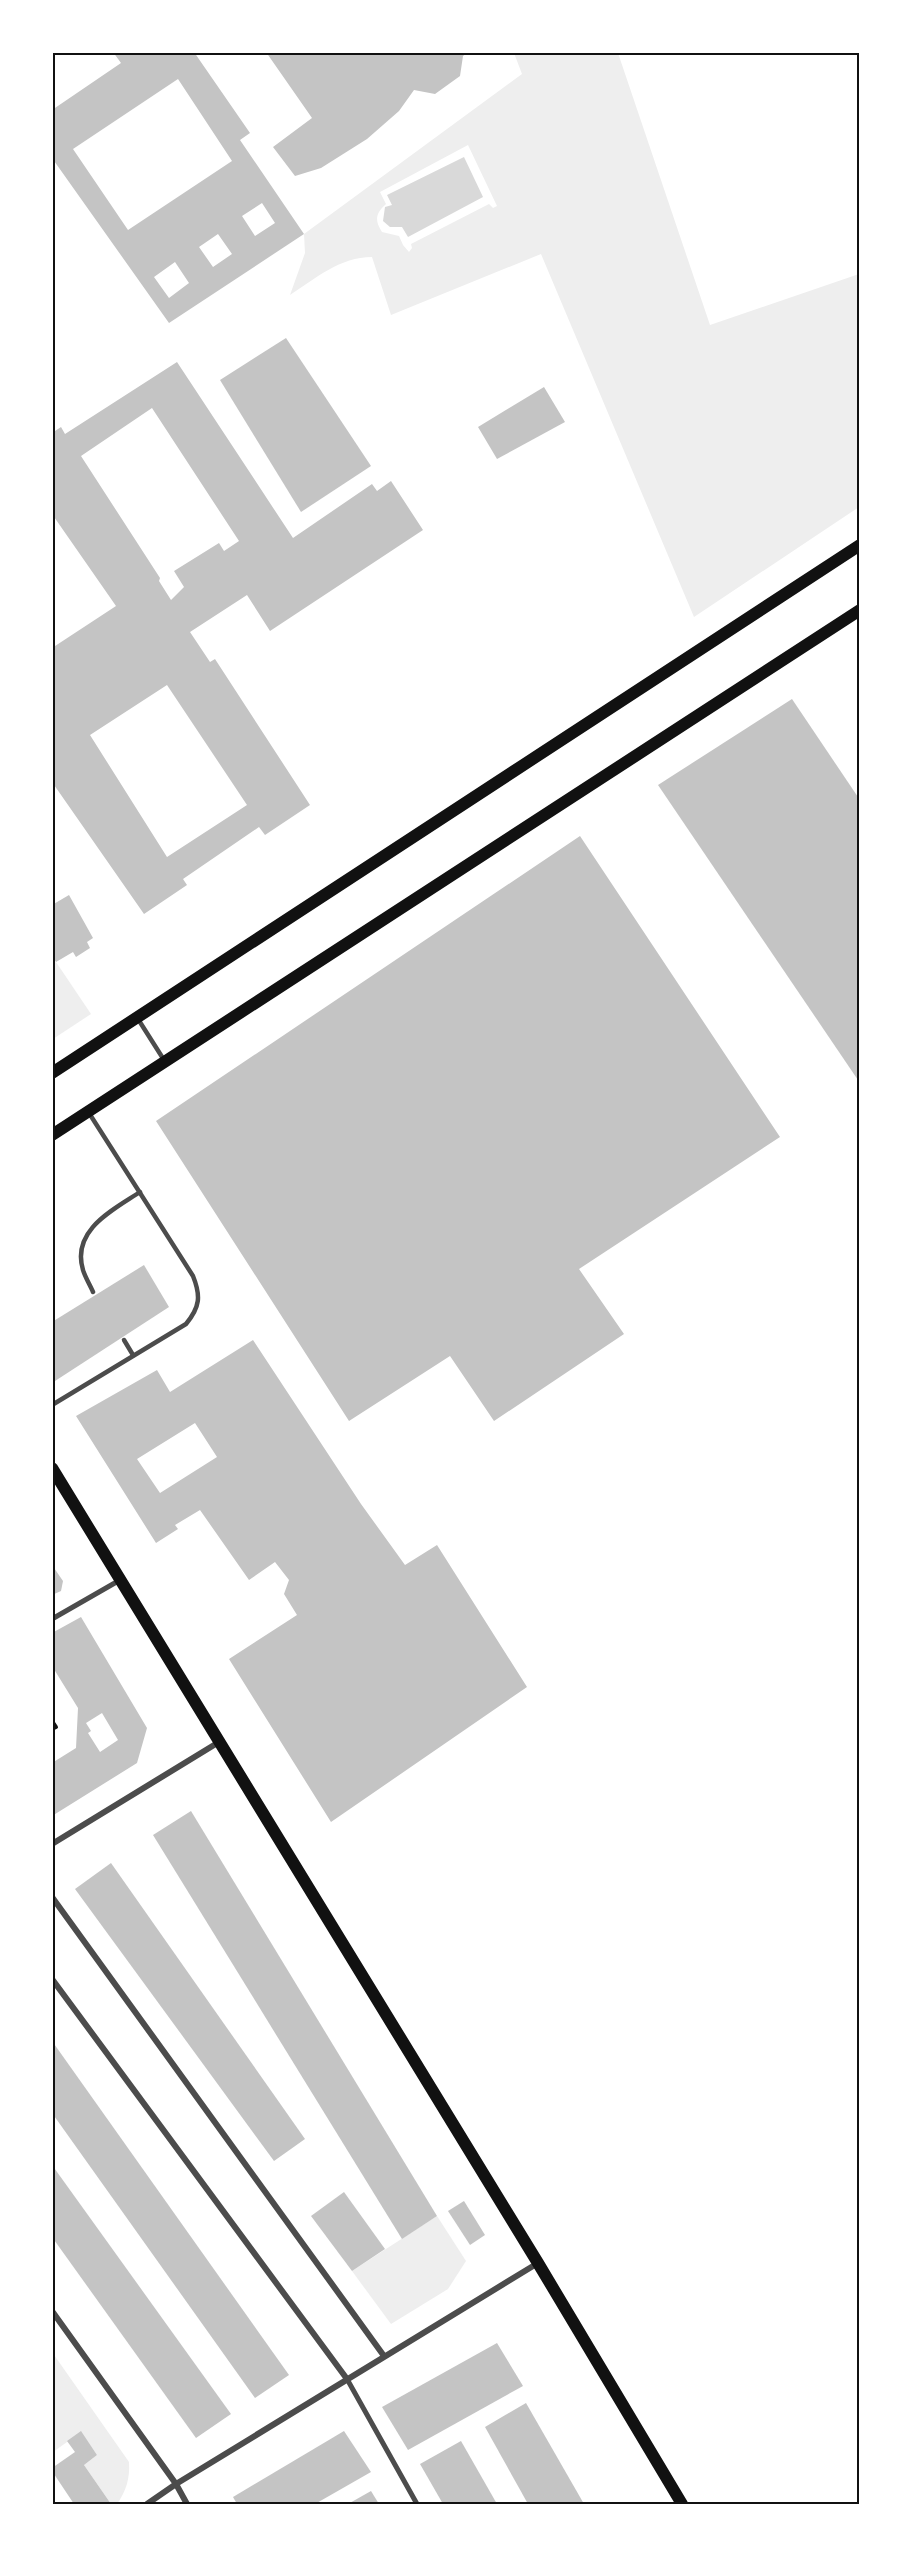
<svg xmlns="http://www.w3.org/2000/svg" width="912" height="2557" viewBox="0 0 912 2557" font-family="Commissioner,sans-serif">
<style>
.green{fill:#eee;fill-rule:evenodd}
.water{fill:#d9d9d9}
.building{fill:#c4c4c4;fill-rule:evenodd}
.lines{fill:none;stroke-linecap:round;stroke-linejoin:round}
.path{stroke:#111;stroke-width:4}
.service{stroke:#4c4c4c;stroke-width:4.5}
.pedestrian{stroke:#4c4c4c;stroke-width:5}
.minor{stroke:#4c4c4c;stroke-width:6}
.secondary{stroke:#111;stroke-width:12}
.neatline{fill:none;stroke:#111;stroke-width:2}
</style>
<rect width="100%" height="100%" fill="#fff"/>
<g class="green">
<path d="M514,53H618L710,325L859,274V507L694,617L541,254L391,315L372,257C340,257 316,278 290,295L305,253L304,234L522,74ZM468,145L497,206L493,208L489,204L411,244L412,248L409,252L403,245L399,236L382,232C374,220 376,213 386,204L380,192Z"/>
<path d="M56,962L91,1014L53,1039L52,964Z"/>
<path d="M437,2216L466,2261L448,2289L391,2324L352,2271Z"/>
<path d="M52,2352L129,2462C130,2479 126,2491 117,2504H111L84,2465L97,2455L81,2432L53,2452Z"/>
</g>
<path class="water" d="M464,157L483,197L408,237L402,227H390L383,221L385,207L392,205L387,195Z"/>
<g class="building">
<path d="M113,52H194L250,133L240,140L304,234L169,323L52,158V110L121,63ZM178,79L232,161L128,230L73,149ZM262,203L275,223L255,236L242,216ZM218,234L232,254L213,267L199,247ZM175,262L189,283L169,298L154,277Z"/>
<path d="M266,52H468L463,56L460,76L435,94L414,90L399,111L367,139L321,168L295,176L273,147L312,118Z"/>
<path d="M286,338L371,466L301,512L220,380Z"/>
<path d="M177,362L293,538L372,484L377,491L391,481L423,530L270,631L247,595L190,632L210,662L215,659L310,805L265,835L259,827L183,879L187,885L144,914L52,782V648L116,606L52,514V433L61,427L65,434ZM152,408L239,541L224,551L219,543L174,571L184,587L171,600L159,581L160,578L81,456ZM167,685L247,805L167,857L90,735Z"/>
<path d="M544,387L565,422L497,459L478,427Z"/>
<path d="M792,699L860,800V1083L658,785Z"/>
<path d="M580,836L780,1137L579,1269L624,1334L494,1421L450,1356L349,1421L156,1121Z"/>
<path d="M69,895L93,938L87,942L90,948L76,957L73,952L56,962L52,956V905Z"/>
<path d="M144,1265L169,1307L55,1381L52,1376V1322Z"/>
<path d="M253,1340L361,1504L405,1565L437,1545L527,1687L331,1822L229,1659L297,1615L284,1594L289,1580L275,1562L249,1580L200,1510L175,1525L178,1529L156,1543L76,1416L157,1370L170,1392ZM195,1423L217,1457L160,1493L137,1459Z"/>
<path d="M52,1565L63,1581L61,1591L52,1595Z"/>
<path d="M81,1617L147,1728L137,1763L52,1816V1763L76,1748L78,1708L52,1666V1633ZM102,1713L118,1740L100,1752L88,1733L91,1731L86,1723Z"/>
<path d="M191,1811L437,2216L402,2239L153,1835Z"/>
<path d="M111,1863L305,2139L274,2161L75,1889Z"/>
<path d="M52,2041L289,2375L255,2398L52,2113Z"/>
<path d="M52,2165L231,2414L196,2438L52,2237Z"/>
<path d="M344,2192L385,2249L352,2271L311,2216Z"/>
<path d="M464,2201L485,2235L470,2245L448,2211Z"/>
<path d="M497,2343L523,2386L408,2450L382,2407Z"/>
<path d="M526,2403L584,2504H528L485,2427Z"/>
<path d="M81,2431L97,2455L84,2465L111,2504H74L52,2471V2468L75,2452L67,2441Z"/>
<path d="M344,2431L371,2472L315,2504H237L233,2497Z"/>
<path d="M461,2441L497,2504H443L420,2464Z"/>
<path d="M371,2491L379,2504H348Z"/>
</g>
<g class="lines">
<path class="path" d="M52,1721L56,1727L52,1729"/>
<g class="service">
<path d="M138,1019L164,1060"/>
<path d="M93,1292C90,1285 85,1277 83,1270C71,1230 113,1210 140,1192"/>
<path d="M124,1340L133,1355"/>
<path d="M52,1405L186,1324C200,1307 201,1296 193,1276L89,1113"/>
</g>
<g class="pedestrian">
<path d="M52,1619L120,1580"/>
<path d="M347,2379L417,2504"/>
</g>
<g class="minor">
<path d="M52,1844L219,1742"/>
<path d="M52,1897L384,2356"/>
<path d="M52,1979L347,2379"/>
<path d="M52,2311L176,2484L187,2504"/>
<path d="M147,2504L176,2484L538,2263"/>
</g>
<g class="secondary">
<path d="M52,1073L860,545"/>
<path d="M52,1135L860,610"/>
<path d="M52,1468L538,2263L682,2504"/>
</g>
</g>
<rect width="912" height="2557" fill="none" stroke="#ffffff" stroke-width="108"/>
<rect x="54" y="54" width="804" height="2449" class="neatline"/>
</svg>
